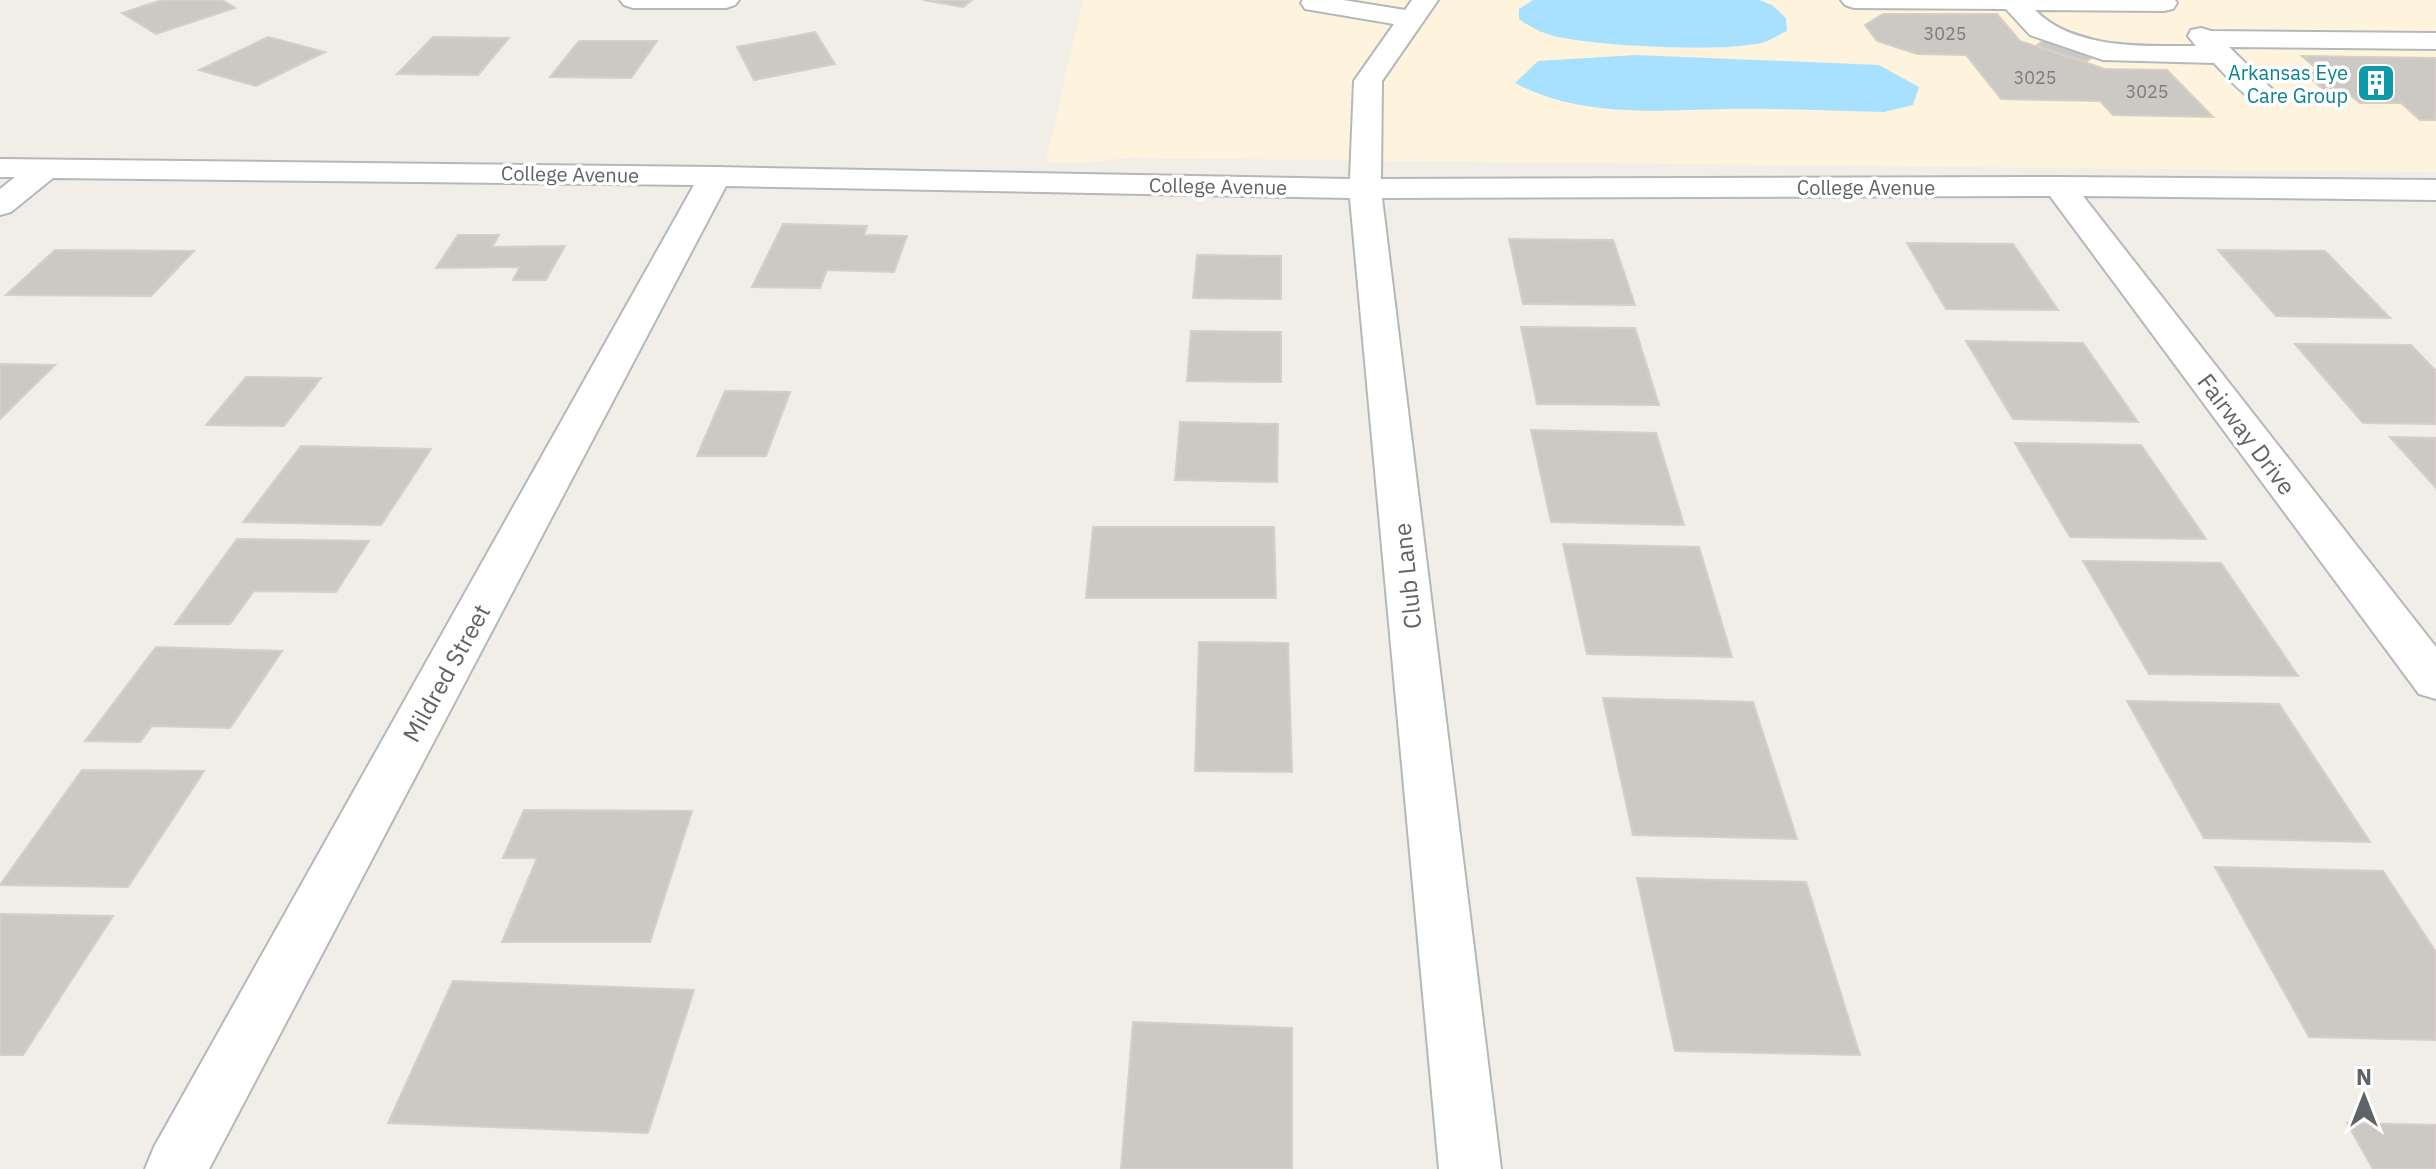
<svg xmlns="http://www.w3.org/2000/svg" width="2436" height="1169" viewBox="0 0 2436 1169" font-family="'IBM Plex Sans',sans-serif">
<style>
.commercial{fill:#fef4de}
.water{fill:#a8e0ff}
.building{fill:#ccc9c4;stroke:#d5cfc5;stroke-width:2}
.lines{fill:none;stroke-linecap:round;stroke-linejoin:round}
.minor-casing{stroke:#b4b8bb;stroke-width:4}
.minor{fill:#fff;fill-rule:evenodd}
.labels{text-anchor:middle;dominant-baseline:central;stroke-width:7;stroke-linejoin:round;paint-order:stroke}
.far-number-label{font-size:18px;fill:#7a7c7e}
.far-culture-label{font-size:20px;fill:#0d838f;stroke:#fff;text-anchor:end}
.far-street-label{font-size:20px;fill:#5e6367;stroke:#fff}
.street-label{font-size:24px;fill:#5e6367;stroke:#fff}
</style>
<rect width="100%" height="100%" fill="#f0eee7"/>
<path class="commercial" d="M1083,0H2436V172L1128,158L1083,163L1046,162Z"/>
<g class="water">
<path d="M1533,0H1759L1772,5L1786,18L1787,31C1780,34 1772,39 1765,42C1725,53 1600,46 1558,37C1544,34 1531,28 1519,19V9Z"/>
<path d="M1636,55L1879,65L1919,87L1913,105L1884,112C1831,111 1778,108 1725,109C1654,111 1579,117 1515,83L1538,61Z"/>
</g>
<g class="building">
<path d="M162,0H222L235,8L156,34L122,13Z"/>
<path d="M923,0H972L963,7Z"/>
<path d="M1883,14H1997L2020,41L2105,69L2167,70L2213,117L2113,115L2100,101L2001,99L1966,55L1917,54L1877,41L1865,25Z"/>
<path d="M2060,28L2110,44L2086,62L2036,46Z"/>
<path d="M815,32L835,64L754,80L737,47Z"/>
<path d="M268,37L325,52L256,86L199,70Z"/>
<path d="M433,37L509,38L478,75L397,74Z"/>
<path d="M579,41H657L631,78L550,77Z"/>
<path d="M2302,56L2436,58V120H2420L2401,103H2360L2351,96H2331L2301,70H2318Z"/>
<path d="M783,224L867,226L864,235L907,236L894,272L827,270L820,288L752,287Z"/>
<path d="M458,235H499L492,247L565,246L546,280H513L520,267L436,268Z"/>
<path d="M1509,239L1613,240L1635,305L1523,304Z"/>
<path d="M1907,243L2013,244L2058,310L1946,309Z"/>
<path d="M55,250L194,251L151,296L6,295Z"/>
<path d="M2218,250L2325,251L2390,318L2276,316Z"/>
<path d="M1197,255L1281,256V299L1193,298Z"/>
<path d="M1521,327L1635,328L1659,405L1537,404Z"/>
<path d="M1191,331L1281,332V382L1187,381Z"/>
<path d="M1966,341L2083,343L2138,422L2013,419Z"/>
<path d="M2295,344L2411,345L2436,371V424L2363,423Z"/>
<path d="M0,364L55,365L0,419Z"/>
<path d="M246,377L321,378L284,426L206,425Z"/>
<path d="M725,391L790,392L766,456H697Z"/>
<path d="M1180,422L1278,424L1277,482L1175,480Z"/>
<path d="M1531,430L1656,433L1684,525L1551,522Z"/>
<path d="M2390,437L2436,438V488Z"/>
<path d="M2015,443L2141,445L2206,539L2070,537Z"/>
<path d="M301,446L431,449L381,525L243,522Z"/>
<path d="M1093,527H1274L1276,598H1086Z"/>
<path d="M237,539L369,541L336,592L254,591L230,624H175Z"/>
<path d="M1563,544L1699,547L1732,657L1587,654Z"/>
<path d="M2083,561L2221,563L2298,676L2149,674Z"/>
<path d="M1199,642L1288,643L1292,772L1195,771Z"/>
<path d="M156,647L282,651L230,728L152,726L140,742L85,741Z"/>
<path d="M1603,698L1753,702L1797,839L1633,835Z"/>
<path d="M2127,701L2279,704L2370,842L2204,838Z"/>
<path d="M82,770L204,771L128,887L0,885Z"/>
<path d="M524,810L692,811L650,942H502L537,858H503Z"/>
<path d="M2215,867L2383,871L2436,952V1040L2309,1037Z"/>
<path d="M1637,878L1806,882L1860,1055L1675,1051Z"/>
<path d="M0,914L113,916L23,1055H0Z"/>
<path d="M453,981L694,990L648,1133L388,1123Z"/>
<path d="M1133,1022L1292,1028V1169H1121Z"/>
<path d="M2347,1123L2436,1125V1169H2373Z"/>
</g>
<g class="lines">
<defs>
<g id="minor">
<path d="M620,0H739L735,5L726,8H633L624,5Z"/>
<path d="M1303,0H1343L1405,10L1412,0H1438L1382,81L1381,179L2059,177L2436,180V200L2083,196L2436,647V699L2419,694L2050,196L1382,198L1501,1169H1439L1350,198L726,186L209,1169H145L154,1147L694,185L53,178L11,212L0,215V189L15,177H0V159L715,167L1350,179L1354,81L1394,24L1305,9L1301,3Z"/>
<path d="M1841,0H2175L2177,3L2173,9L2164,11L2035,10C2074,50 2145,46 2196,46L2188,36L2191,30L2201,28L2211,31L2436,33V49L2229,47L2280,97L2276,103C2251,109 2231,80 2214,63L2103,60L2030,35L2006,9L1854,8L1845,5Z"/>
</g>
</defs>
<use href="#minor" class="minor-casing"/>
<use href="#minor" class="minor"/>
</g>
<defs>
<symbol id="building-square" viewBox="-11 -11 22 22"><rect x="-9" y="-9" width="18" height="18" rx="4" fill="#0f9aa8" stroke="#fff"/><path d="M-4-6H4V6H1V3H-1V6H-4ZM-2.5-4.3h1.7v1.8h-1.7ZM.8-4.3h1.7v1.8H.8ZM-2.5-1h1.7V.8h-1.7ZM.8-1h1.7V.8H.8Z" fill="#fff"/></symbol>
</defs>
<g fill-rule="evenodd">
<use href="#building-square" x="2354" y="61" width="44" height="44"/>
</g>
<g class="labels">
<g class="far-number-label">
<text x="1945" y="33">3025</text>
<text x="2035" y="77">3025</text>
<text x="2147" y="91">3025</text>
</g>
<g class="far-culture-label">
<text x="2348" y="72">Arkansas Eye<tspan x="2348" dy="23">Care Group</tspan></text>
</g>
<g class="far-street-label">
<text transform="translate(570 174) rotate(1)">College Avenue</text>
<text transform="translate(1218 186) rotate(1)">College Avenue</text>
<text x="1866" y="187">College Avenue</text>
</g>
<g class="street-label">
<text transform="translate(2247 434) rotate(53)">Fairway Drive</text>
<text transform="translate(1407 576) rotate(-96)">Club Lane</text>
<text transform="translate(446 673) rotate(-61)">Mildred Street</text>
</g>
</g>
<g transform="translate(2364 1097)" stroke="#ffffff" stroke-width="6" paint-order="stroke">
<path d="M0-6L14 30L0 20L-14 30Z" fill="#5e6367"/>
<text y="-12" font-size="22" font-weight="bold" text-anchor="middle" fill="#5e6367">N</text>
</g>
</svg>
